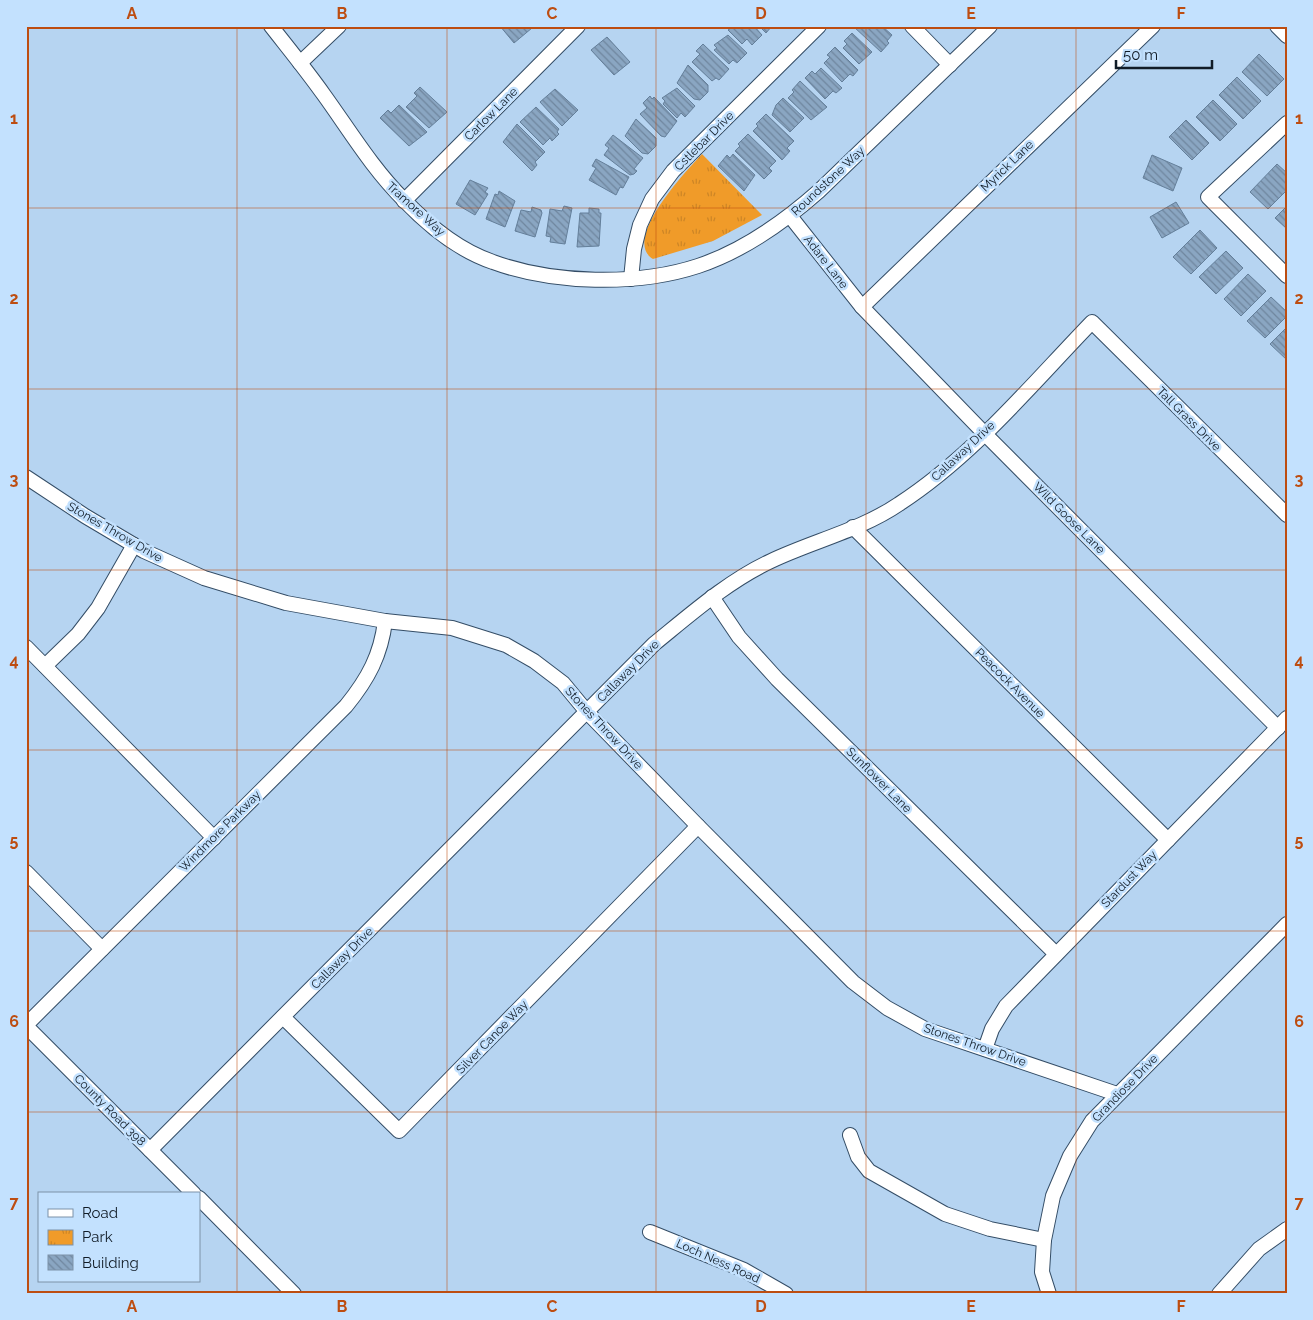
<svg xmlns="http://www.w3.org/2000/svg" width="1313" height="1320" viewBox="0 0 1313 1320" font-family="Raleway,sans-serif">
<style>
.park{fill:url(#park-tufts)}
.building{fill:url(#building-back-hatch);stroke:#647f9a}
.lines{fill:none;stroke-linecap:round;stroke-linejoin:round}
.minor-casing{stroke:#344d66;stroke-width:16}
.minor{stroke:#fff;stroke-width:14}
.grid{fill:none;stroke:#bd4d11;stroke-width:1;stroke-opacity:0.55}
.labels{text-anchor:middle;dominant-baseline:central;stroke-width:5;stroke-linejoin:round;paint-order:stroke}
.street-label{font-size:12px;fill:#111c27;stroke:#c3e1fe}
.neatline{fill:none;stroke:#bd4d11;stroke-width:2}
.grid-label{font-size:16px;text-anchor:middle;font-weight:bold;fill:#bd4d11}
</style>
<defs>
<pattern id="park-tufts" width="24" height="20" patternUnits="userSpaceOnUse" patternTransform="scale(1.25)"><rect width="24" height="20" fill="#f09b29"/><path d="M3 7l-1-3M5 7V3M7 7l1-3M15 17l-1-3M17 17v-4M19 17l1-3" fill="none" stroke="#cd8525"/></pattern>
<pattern id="building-back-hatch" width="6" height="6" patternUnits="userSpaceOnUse" patternTransform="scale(1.25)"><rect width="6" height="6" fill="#8aa6c2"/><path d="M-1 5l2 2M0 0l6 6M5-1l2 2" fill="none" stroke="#6f869e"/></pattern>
</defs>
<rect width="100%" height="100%" fill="#b6d4f1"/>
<path class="park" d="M702,154L762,215L713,241L653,259C621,240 687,170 702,154Z"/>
<g class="building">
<path d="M500,26H530L532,28L514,43Z"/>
<path d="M729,26H754L762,35L752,45L747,39L742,44L728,30L731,28Z"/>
<path d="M759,26H772L766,33Z"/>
<path d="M882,26L892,35L887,41L889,43L881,52L854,27Z"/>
<path d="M852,33L872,52L859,64L843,48L847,44L844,41Z"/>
<path d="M728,35L747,53L737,63L733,60L729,64L714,50L717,48L714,45Z"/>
<path d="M607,37L630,62L614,75L591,50Z"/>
<path d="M703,44L729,69L719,80L716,78L712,81L692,62L700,54L696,51Z"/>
<path d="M835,47L858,70L853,76L850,74L842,82L824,63L830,57L827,55Z"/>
<path d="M1259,54L1284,79L1267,96L1242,72Z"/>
<path d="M688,65L708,85V92L700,100L694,99L677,83Z"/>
<path d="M821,68L842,88L836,93L833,91L825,99L805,78L812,71L815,74Z"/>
<path d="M1237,77L1261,101L1243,119L1219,95Z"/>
<path d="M800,81L827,107L811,120L788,98L794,92L792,90Z"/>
<path d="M420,87L447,112L429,128L406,107L417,96L414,93Z"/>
<path d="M677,88L695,106L685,117L681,113L677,118L663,104L665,101L662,98Z"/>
<path d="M555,89L578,110L562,126L540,102Z"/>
<path d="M650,96L652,99L654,97L677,121L665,137L661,136L640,114L647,108L643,103Z"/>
<path d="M783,98L804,118L790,132L772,115L776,105Z"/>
<path d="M1213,100L1237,124L1220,141L1196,117Z"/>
<path d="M399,105L427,132L409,146L380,118L388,110L391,113Z"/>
<path d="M536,107L559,129L557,132L559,134L552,141L550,138L543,145L520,122Z"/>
<path d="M766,114L794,141L787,148L790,151L782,160L753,131L758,126L756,124Z"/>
<path d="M636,119L656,138V146L648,154L642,153L625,136Z"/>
<path d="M1186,120L1209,143L1192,160L1169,137Z"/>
<path d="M517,124L545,152L535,162L537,165L532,171L503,142Z"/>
<path d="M748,134L776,161L769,168L772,171L764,179L735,151L740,146L738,144Z"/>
<path d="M613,135L643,158L634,169L637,171L634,174L630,175L604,155L609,148L605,145Z"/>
<path d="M733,154L755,175L744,191L718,166L727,155L730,158Z"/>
<path d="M1152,155L1182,168L1173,191L1143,178Z"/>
<path d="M596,159L629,177L623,188L620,187L616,195L589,180L596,168L592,166Z"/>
<path d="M1277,164L1287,173V190L1268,209L1250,192Z"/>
<path d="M470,180L488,188L485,192L488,194L475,215L456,204Z"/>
<path d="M499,191L515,201L505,227L486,219L495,194L498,195Z"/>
<path d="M1176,202L1189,223L1162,238L1150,217Z"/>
<path d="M564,206L572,208L565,244L550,242L551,237L546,236L550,209L562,211Z"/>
<path d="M1287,206V229L1275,218Z"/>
<path d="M532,207L541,210L542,213L535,237L515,231L521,210L531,212Z"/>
<path d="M589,208L599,209V213H601L599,246L577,247L580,213H589Z"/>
<path d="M1200,230L1217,248L1191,274L1173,257Z"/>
<path d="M1226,251L1243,268L1216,294L1199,277Z"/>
<path d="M1248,274L1266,291L1241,316L1224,299Z"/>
<path d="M1271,297L1287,312V316L1265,338L1247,321Z"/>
<path d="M1287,327V360L1270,344Z"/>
</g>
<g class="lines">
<defs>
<g id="minor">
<path d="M271,26C289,49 307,71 324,95C350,131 372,168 404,200C428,225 460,251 493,262C553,284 637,286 698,266C743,251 784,222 819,191L990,26"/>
<path d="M912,26L950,65"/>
<path d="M1277,26L1287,36"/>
<path d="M300,63L339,26"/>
<path d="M1287,123L1208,197L1287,276"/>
<path d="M404,201L578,26"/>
<path d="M790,216L862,307L984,433L1278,728"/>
<path d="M631,279L634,249L640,225L652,199L673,171L819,26"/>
<path d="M862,307L1153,26"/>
<path d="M26,477L85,516L144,551L204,578L286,603L385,621L452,628L506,645L534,661L563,683L587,712L698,826L853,982L887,1008L925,1029L1117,1094"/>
<path d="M853,527L1168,840"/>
<path d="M712,597L739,637L777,679L1056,954"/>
<path d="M26,647L214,838"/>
<path d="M45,666L78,634L98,608L134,545"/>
<path d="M26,872L102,949"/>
<path d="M283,1017L399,1131L698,826"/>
<path d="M26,1025L346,706C368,679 381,655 385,621"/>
<path d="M26,1026L194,1194"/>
<path d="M985,1049L992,1029L1006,1006L1287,718"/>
<path d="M850,1135L858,1157L869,1171L945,1214L990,1229L1044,1240"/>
<path d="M150,1150L654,644C691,614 728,581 771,561C813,541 861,530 899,504C973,456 1031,385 1092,322L1287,515"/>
<path d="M199,1198L294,1294"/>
<path d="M650,1232L744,1270L786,1294"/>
<path d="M1049,1294L1042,1272L1044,1240L1053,1196L1070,1156L1092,1121L1287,924"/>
<path d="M1219,1294L1259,1249L1287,1229"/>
</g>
</defs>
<use href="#minor" class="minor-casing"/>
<use href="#minor" class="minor"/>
</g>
<path class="grid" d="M237,26V1294M447,26V1294M656,26V1294M866,26V1294M1076,26V1294M26,208H1287M26,389H1287M26,570H1287M26,750H1287M26,931H1287M26,1112H1287"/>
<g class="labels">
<g class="street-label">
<text transform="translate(491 114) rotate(-45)">Carlow Lane</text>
<text transform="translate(704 141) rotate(-45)">Cstlebar Drive</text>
<text transform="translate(1007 166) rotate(-44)">Myrick Lane</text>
<text transform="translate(828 181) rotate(-43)">Roundstone Way</text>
<text transform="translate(416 209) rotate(42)">Tramore Way</text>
<text transform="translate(826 262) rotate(52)">Adare Lane</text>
<text transform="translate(1189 419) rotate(45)">Tall Grass Drive</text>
<text transform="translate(963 451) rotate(-43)">Callaway Drive</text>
<text transform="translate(1069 518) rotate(45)">Wild Goose Lane</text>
<text transform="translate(115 532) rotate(30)">Stones Throw Drive</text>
<text transform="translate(628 671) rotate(-45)">Callaway Drive</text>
<text transform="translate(1010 683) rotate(45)">Peacock Avenue</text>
<text transform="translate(604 728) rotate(47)">Stones Throw Drive</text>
<text transform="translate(879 780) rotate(45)">Sunflower Lane</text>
<text transform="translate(220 831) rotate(-45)">Windmore Parkway</text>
<text transform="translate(1129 879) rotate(-46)">Stardust Way</text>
<text transform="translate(342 958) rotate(-45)">Callaway Drive</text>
<text transform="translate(492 1037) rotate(-46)">Silver Canoe Way</text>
<text transform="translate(975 1045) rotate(19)">Stones Throw Drive</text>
<text transform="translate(1125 1088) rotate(-46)">Grandiose Drive</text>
<text transform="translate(110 1110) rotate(45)">County Road 398</text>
<text transform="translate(718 1261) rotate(24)">Loch Ness Road</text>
</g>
</g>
<rect width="1313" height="1320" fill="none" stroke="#c3e1fe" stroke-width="55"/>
<rect x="38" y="1192" width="162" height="90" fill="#c3e1fe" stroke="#7c92a8"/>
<rect x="48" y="1209" width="25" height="8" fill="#ffffff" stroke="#7c92a8"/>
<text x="82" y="1218" font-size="15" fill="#111c27">Road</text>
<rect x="48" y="1230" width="25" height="15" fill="url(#park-tufts)" stroke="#7c92a8"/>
<text x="82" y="1242" font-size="15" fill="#111c27">Park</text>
<rect x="48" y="1255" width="25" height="15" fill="url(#building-back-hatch)" stroke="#7c92a8"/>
<text x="82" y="1268" font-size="15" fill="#111c27">Building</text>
<path d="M1116 60v8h96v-8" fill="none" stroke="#111c27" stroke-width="2.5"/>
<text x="1123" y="60" font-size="15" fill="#111c27" stroke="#c3e1fe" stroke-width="4" paint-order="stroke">50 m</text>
<rect x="28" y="28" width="1258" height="1264" class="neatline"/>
<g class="grid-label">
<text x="132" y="19">A</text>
<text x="342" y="19">B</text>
<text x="552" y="19">C</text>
<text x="761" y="19">D</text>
<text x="971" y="19">E</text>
<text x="1181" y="19">F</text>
<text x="14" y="124">1</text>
<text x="1299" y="124">1</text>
<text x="14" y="304">2</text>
<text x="1299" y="304">2</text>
<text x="14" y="485">3</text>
<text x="1299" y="485">3</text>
<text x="14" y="666">4</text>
<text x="1299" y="666">4</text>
<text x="14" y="846">5</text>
<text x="1299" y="846">5</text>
<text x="14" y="1027">6</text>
<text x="1299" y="1027">6</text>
<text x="14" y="1208">7</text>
<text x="1299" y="1208">7</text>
<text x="132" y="1312">A</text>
<text x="342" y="1312">B</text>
<text x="552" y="1312">C</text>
<text x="761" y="1312">D</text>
<text x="971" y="1312">E</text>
<text x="1181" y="1312">F</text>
</g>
</svg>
